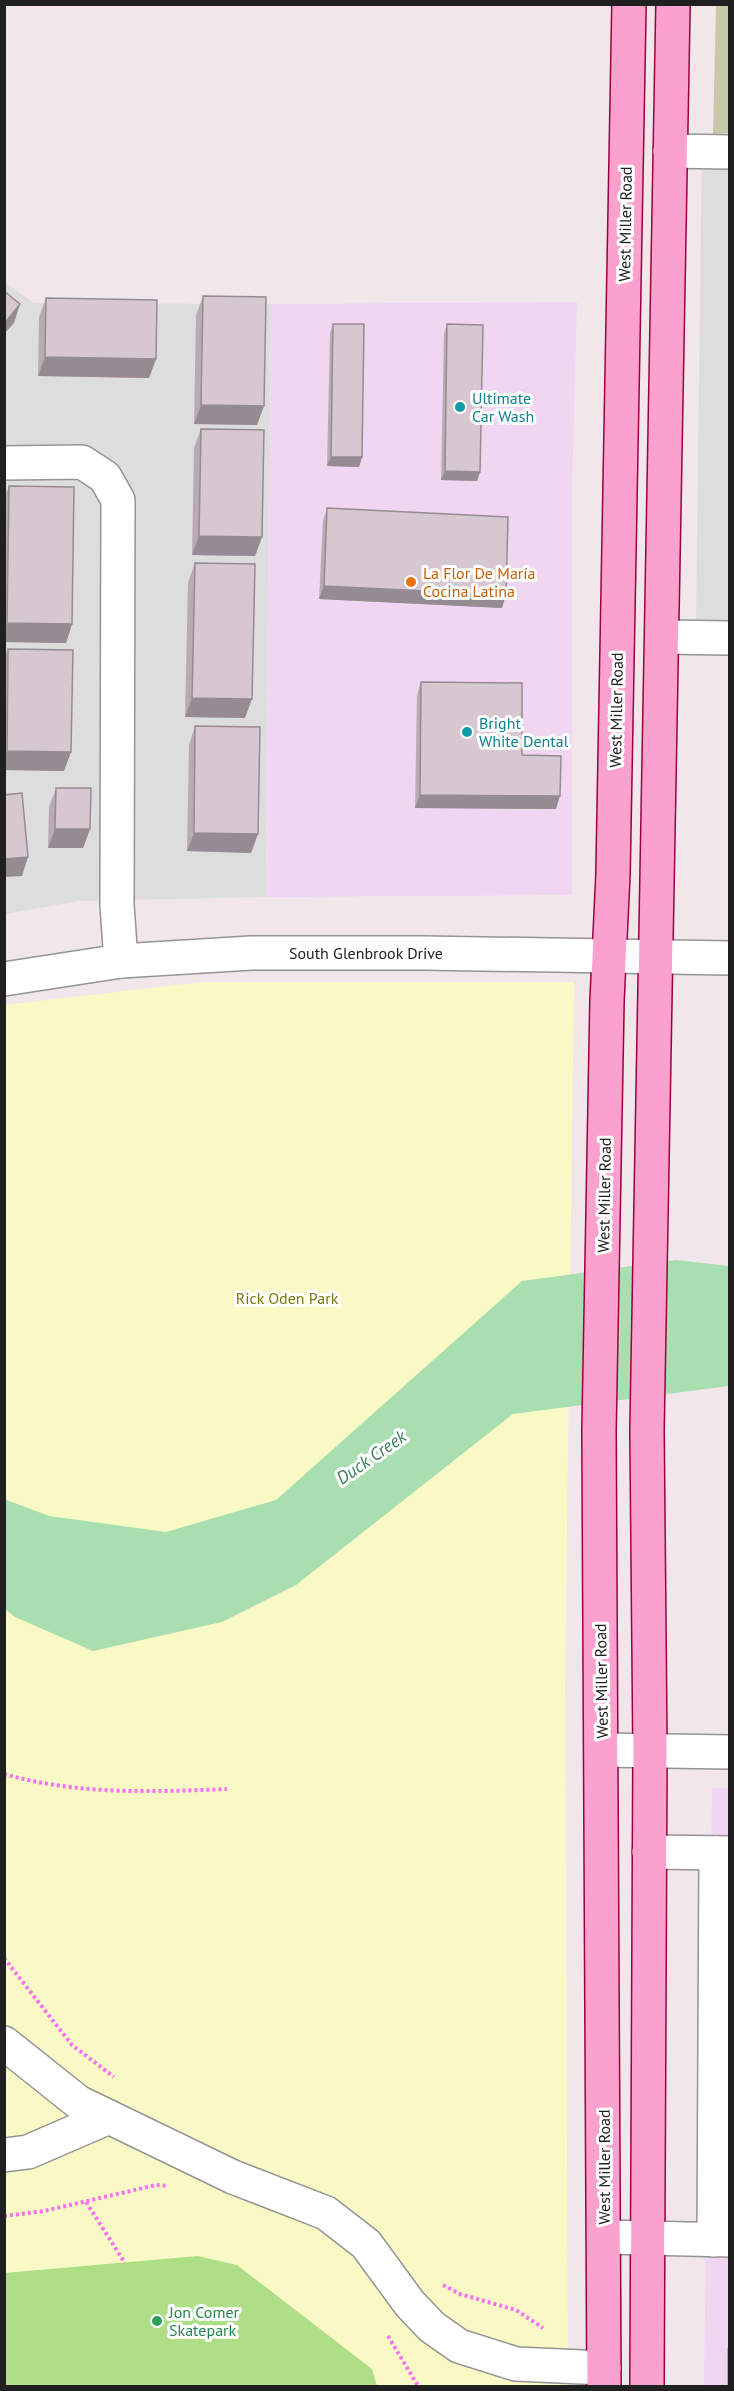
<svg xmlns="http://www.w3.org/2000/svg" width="734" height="2391" viewBox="0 0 734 2391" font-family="'PT Sans',sans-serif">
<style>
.residential{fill:#deddde}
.commercial{fill:#f0d6f1}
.cemetery{fill:#c7c9a8}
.park{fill:#f9f9c5}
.pitch{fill:#aede86}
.water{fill:#a8deb0}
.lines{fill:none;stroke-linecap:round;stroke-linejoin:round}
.minor-casing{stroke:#949494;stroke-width:36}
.major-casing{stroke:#9b013f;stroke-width:36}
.path{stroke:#f970f4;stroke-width:4;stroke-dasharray:3 3;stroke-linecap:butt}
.minor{stroke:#fff;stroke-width:33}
.major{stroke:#fba1ce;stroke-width:33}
.wall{fill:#b9abb4}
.shaded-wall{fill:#968b92}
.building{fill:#d7c7d1;stroke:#968b92;stroke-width:1.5}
.culture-dot{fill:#0f9aa8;stroke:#fff;stroke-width:2}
.food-dot{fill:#e8710a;stroke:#fff;stroke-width:2}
.leisure-dot{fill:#2e9e5b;stroke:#fff;stroke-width:2}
.labels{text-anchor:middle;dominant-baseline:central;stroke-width:6;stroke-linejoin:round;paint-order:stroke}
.street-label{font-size:16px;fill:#202020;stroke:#fff}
.culture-label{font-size:16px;fill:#0d838f;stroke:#fff;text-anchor:start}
.food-label{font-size:16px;fill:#c56008;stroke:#fff;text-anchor:start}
.park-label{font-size:16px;fill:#797a0d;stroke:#fff}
.leisure-label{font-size:16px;fill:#27864d;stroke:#fff;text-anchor:start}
.water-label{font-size:18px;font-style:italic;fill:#3a8058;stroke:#fff}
</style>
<rect width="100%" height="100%" fill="#f1e7eb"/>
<g class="residential">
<path d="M702,141H729V631L696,624Z"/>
<path d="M5,282L34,303L270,304L266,897L79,901L5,914Z"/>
</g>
<g class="commercial">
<path d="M577,302L572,486V895L266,897L270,304Z"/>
<path d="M712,1788H729L730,2386H704Z"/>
</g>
<path class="cemetery" d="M716,5H729V133L713,134Z"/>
<path class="park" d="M203,982H574L565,1683L568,2386H5L4,1005Z"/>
<path class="pitch" d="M198,2256L237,2265L372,2369L377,2386H5V2273Z"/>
<path class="water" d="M676,1260L729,1266V1386L513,1414L296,1585L222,1622L93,1651L15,1617L5,1609L4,1499L49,1516L166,1532L276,1500L522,1281Z"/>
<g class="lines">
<defs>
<g id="minor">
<path d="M670,151L730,152"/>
<path d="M4,463L82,462L105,477L118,500L117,905L121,961"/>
<path d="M662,637L730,638"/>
<path d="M4,979L121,961L251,953H424L730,958"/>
<path d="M602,1750L730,1752"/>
<path d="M649,1852L730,1853"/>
<path d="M4,2043L78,2102L233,2177L326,2213L366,2244L410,2304L432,2327L459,2346L516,2364L604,2368"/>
<path d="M4,2155L28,2152L109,2117"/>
<path d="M604,2237L730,2240"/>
<path d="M714,2240L716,1853"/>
</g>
<g id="major">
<path d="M604,2386L599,1431L607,1001L613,874L629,4"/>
<path d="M647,2386L650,1750L647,1430L673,4"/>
</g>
</defs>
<use href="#minor" class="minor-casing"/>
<use href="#major" class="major-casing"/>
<g class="path">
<path d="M4,1774C78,1795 151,1792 227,1789"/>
<path d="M4,1958L72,2045L114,2077"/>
<path d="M86,2202L125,2263"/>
<path d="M4,2216L44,2211L156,2185L167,2186"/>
<path d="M443,2285L460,2294L516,2310L543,2328"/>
<path d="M388,2336L418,2386"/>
</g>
<use href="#minor" class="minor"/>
<use href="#major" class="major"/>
</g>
<g class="wall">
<path d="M203,296L257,425L194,424L196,315Z"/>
<path d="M46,298L156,359L149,378L38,376L39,317Z"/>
<path d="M333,324L362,457L359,467L327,466L330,333Z"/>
<path d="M447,324L480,472L477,481L441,480L444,334Z"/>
<path d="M201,429L262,537L255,556L192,555L194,448Z"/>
<path d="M9,486L72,624L66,643L4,642V498Z"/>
<path d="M327,508L502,608L319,599L323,521Z"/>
<path d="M195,563L245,718L185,717L188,582Z"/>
<path d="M8,649L64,771L4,770V659Z"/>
<path d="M421,682L522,755L556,809L415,808L417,695Z"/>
<path d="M195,726L251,853L187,851L189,745Z"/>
<path d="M56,788L90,829L83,848H48L49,807Z"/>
<path d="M729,2345V2386H727V2349Z"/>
</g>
<g class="shaded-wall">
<path d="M20,304L14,323L4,334V324Z"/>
<path d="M45,357L156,359L149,378L38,376Z"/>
<path d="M201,405L264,406L257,425L194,424Z"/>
<path d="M331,457H362L359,467L327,466Z"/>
<path d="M445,471L480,472L477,481L441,480Z"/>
<path d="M199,536L262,537L255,556L192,555Z"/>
<path d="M324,586L506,595L502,608L319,599Z"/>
<path d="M7,623L72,624L66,643L4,642V630Z"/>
<path d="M192,698L252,699L245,718L185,717Z"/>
<path d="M7,751L71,752L64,771L4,770V757Z"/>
<path d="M420,795L560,796L556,809L415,808Z"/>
<path d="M55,829H90L83,848H48Z"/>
<path d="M194,833L258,834L251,853L187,851Z"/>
<path d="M28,857L22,876L4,877V859Z"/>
</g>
<g class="building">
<path d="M4,291L20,304L4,324Z"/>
<path d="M203,296L266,297L264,406L201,405Z"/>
<path d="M46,298L157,300L156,359L45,357Z"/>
<path d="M333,324H364L362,457H331Z"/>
<path d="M447,324L483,325L480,472L445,471Z"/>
<path d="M201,429L264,430L262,537L199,536Z"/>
<path d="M9,486L74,487L72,624L7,623Z"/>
<path d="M327,508L508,517L506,595L324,586Z"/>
<path d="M195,563L255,564L252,699L192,698Z"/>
<path d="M8,649L73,650L71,752L7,751Z"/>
<path d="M421,682L522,683V755L561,756L560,796L420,795Z"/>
<path d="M195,726L260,727L258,834L194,833Z"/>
<path d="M56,788H91L90,829H55Z"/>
<path d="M22,793L28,857L4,859V795Z"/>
</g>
<g class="culture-dot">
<circle cx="460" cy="407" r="6"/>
<circle cx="467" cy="732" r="6"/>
</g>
<circle class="food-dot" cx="411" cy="582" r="6"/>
<circle class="leisure-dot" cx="157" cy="2321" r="6"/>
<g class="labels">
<g class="street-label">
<text transform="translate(625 224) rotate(-89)">West Miller Road</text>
<text transform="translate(616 710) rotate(-89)">West Miller Road</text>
<text x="366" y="953">South Glenbrook Drive</text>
<text transform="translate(604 1195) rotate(-89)">West Miller Road</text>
<text transform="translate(601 1681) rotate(-91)">West Miller Road</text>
<text transform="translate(604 2167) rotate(-90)">West Miller Road</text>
</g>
<g class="culture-label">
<text x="472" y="398">Ultimate<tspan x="472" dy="18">Car Wash</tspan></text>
<text x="479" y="723">Bright<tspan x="479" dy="18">White Dental</tspan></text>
</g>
<g class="food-label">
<text x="423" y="573">La Flor De María<tspan x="423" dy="18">Cocina Latina</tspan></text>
</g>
<g class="park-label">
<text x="287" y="1298">Rick Oden Park</text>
</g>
<g class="leisure-label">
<text x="169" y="2312">Jon Comer<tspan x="169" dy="18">Skatepark</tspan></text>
</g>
<g class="water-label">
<text transform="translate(371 1457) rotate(-35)">Duck Creek</text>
</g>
</g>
<rect width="734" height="2391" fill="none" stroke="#202020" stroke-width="12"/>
</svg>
